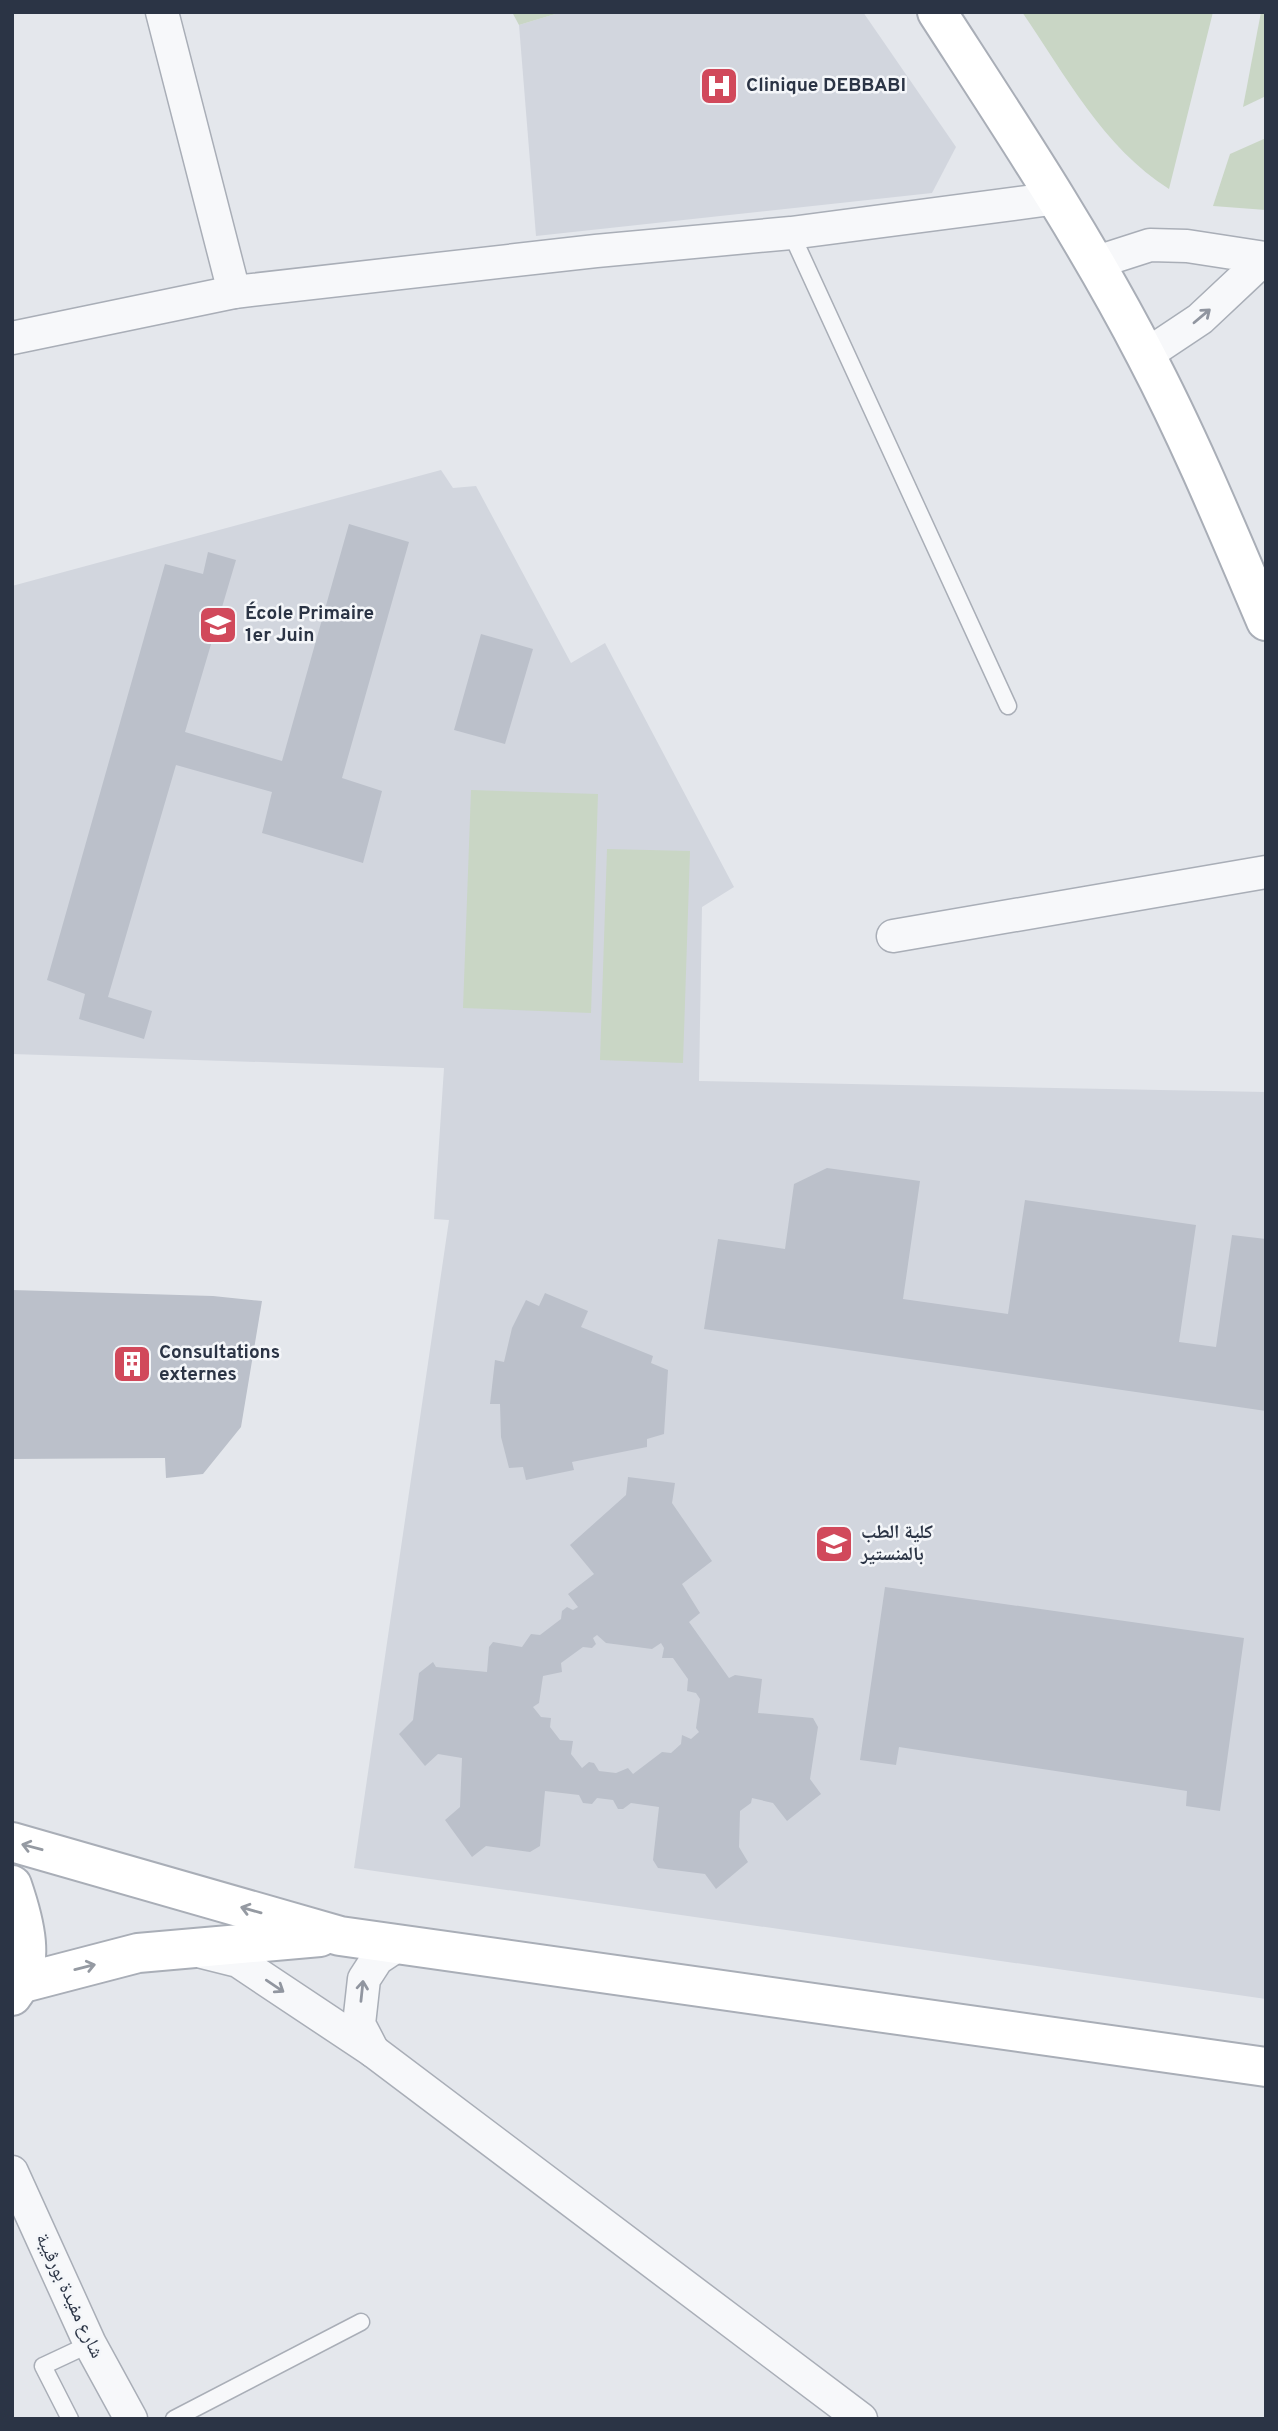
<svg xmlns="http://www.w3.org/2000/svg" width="1278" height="2431" viewBox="0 0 1278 2431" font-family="Overpass,'Noto Naskh Arabic',sans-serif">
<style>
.built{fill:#d2d6de}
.green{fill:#c9d6c5}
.building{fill:#bbc0ca;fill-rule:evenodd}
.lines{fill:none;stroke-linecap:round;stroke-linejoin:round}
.service-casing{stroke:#a9aeb7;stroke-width:19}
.minor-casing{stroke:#a9aeb7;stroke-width:35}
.secondary-casing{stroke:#a9aeb7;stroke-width:42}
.service{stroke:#f7f8fa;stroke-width:16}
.minor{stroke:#f7f8fa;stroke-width:32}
.secondary{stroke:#fff;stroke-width:38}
.oneway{stroke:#9196a0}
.oneway2{stroke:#959aa2}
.labels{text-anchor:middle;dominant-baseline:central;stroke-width:5;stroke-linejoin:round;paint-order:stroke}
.poi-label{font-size:19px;font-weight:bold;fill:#2b3445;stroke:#f4f6f9;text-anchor:start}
.street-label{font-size:19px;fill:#2b3445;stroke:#f4f6f9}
</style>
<rect width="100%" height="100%" fill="#e4e7ec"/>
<g class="built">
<path d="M562,12H863L956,147L932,193L536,236L519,25Z"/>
<path d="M441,470L453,488L476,486L571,663L605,643L734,887L702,907L699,1081L1266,1092V1999L354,1868L449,1220L434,1219L444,1068L12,1054V586Z"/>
</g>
<g class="green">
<path d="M512,12H562L519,25Z"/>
<path d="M1022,12H1213L1169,189C1103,147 1066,76 1022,12Z"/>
<path d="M1261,12H1266V96L1243,107Z"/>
<path d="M1266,138V210L1213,206L1230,154Z"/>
<path d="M471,790L598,794L591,1013L463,1008Z"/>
<path d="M607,849L690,851L683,1063L600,1060Z"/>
</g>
<g class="building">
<path d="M349,524L409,542L342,778L382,791L363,863L262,833L272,792L176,765L108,997L152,1011L144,1039L79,1019L85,994L47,980L165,564L203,574L208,552L236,560L185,732L282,761Z"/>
<path d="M481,634L533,649L505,744L454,730Z"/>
<path d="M827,1168L920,1181L903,1299L1008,1314L1025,1200L1196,1225L1179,1342L1216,1347L1232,1235L1266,1239V1411L704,1329L718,1239L785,1249L794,1184Z"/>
<path d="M12,1290L213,1296L262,1301L241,1427L203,1474L166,1478L165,1458L12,1459Z"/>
<path d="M545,1293L588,1311L581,1327L653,1356L651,1363L668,1370L664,1434L647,1439V1447L572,1462L574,1470L526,1480L523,1467L509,1468L501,1437L500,1404H490L495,1360L504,1362L512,1328L526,1300L539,1306Z"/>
<path d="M628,1477L675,1483L672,1503L712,1561L682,1584L700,1613L689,1622L729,1678L735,1675L762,1679L758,1713L813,1718L818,1727L810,1779L821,1794L787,1821L773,1803L752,1798L751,1803L740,1811L739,1847L748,1862L716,1889L705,1874L658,1868L653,1860L659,1807L631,1803L623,1809H618L613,1800L597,1798L592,1804L583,1803L579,1795L545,1791L540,1846L530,1852L486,1846L472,1857L445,1820L460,1807L462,1758L438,1754L425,1766L399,1734L413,1720L419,1673L433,1662L436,1667L487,1672L489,1647L493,1642L522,1647L531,1634L540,1635L561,1619L562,1611L567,1607L573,1610L578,1607L568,1594L594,1574L570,1545L626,1495ZM597,1635L606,1643L652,1649L661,1643L664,1648L662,1658H673L688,1679L687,1691L696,1693L700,1699L696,1728L699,1732L691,1739L682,1735L681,1744L671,1753L662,1752L633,1774L628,1768L616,1773L599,1771L594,1763L589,1762L582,1768L571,1754L573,1741L560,1740L550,1727L551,1718L541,1717L533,1707L539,1703L543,1676L562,1672L561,1663L583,1647L592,1648L596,1644L593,1638Z"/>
<path d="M885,1587L1244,1638L1220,1811L1186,1806L1187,1791L899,1747L896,1765L860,1760Z"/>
</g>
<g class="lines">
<defs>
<g id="service">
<path d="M791,233L1008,706"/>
<path d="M70,2419L43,2366L90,2344"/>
<path d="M174,2419L361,2322"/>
</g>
<g id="minor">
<path d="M162,12L234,292"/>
<path d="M1094,263L1150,245L1187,246L1265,258L1200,319L1146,355"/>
<path d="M12,338L234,292L596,251L791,233L1058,198"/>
<path d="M893,936L1266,872"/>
<path d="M202,1952L238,1961L373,2051L861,2419"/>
<path d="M373,2051L359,2024L364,1979L377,1959L401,1943"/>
<path d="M12,2172L90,2344L131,2419"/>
</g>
<g id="secondary">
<path d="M937,12C1010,125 1084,236 1146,356C1191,442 1228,532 1266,621"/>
<path d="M12,1842L340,1936L1266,2067"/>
<path d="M12,1885C24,1920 37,1964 12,1996"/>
<path d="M19,1984L138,1953L320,1937"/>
</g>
</defs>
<use href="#service" class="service-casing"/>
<use href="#minor" class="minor-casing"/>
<use href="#secondary" class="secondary-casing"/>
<use href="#service" class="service"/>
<use href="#minor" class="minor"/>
<use href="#secondary" class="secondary"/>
</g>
<defs><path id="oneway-shaft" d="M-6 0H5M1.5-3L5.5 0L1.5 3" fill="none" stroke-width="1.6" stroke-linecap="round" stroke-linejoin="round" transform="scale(1.75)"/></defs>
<g class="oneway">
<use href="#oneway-shaft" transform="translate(1202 316) rotate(-40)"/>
<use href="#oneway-shaft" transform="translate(275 1986) rotate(34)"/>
<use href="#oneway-shaft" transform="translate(362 1991) rotate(-84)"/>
</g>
<g class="oneway2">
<use href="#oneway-shaft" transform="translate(32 1847) rotate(-165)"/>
<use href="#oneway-shaft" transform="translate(251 1910) rotate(-164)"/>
<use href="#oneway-shaft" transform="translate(85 1967) rotate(-14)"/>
</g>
<defs>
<symbol id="hospital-square" viewBox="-11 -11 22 22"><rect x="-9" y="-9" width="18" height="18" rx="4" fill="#d1495b" stroke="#f4f6f9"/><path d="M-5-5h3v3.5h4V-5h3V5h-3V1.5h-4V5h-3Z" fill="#fff"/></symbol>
<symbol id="school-square" viewBox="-11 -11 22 22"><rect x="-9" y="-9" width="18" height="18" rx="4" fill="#d1495b" stroke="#f4f6f9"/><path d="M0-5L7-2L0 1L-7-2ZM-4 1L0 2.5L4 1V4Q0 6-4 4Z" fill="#fff"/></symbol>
<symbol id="building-square" viewBox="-11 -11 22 22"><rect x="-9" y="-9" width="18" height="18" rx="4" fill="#d1495b" stroke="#f4f6f9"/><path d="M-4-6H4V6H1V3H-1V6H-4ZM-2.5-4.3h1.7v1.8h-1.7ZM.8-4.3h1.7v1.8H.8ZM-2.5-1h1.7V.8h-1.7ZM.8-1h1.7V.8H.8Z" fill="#fff"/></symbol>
<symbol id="university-square" viewBox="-11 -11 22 22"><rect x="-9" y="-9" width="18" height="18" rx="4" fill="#d1495b" stroke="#f4f6f9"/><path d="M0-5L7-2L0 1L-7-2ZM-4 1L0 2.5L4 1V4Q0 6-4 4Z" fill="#fff"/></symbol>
</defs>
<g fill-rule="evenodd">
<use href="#hospital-square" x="697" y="64" width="44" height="44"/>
<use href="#school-square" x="196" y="603" width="44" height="44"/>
<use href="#building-square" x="110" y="1342" width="44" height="44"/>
<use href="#university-square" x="812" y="1522" width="44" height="44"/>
</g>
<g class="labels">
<g class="poi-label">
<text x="746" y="86">Clinique DEBBABI</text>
<text x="245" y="614">École Primaire<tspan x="245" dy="22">1er Juin</tspan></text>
<text x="159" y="1353">Consultations<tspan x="159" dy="22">externes</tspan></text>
<text x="861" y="1533">كلية الطب<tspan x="861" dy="22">بالمنستير</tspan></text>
</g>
<g class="street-label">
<text transform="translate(69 2296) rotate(65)">شارع مفيدة بورڨيبة</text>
</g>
</g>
<rect width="1278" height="2431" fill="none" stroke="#2b3445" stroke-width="28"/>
</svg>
